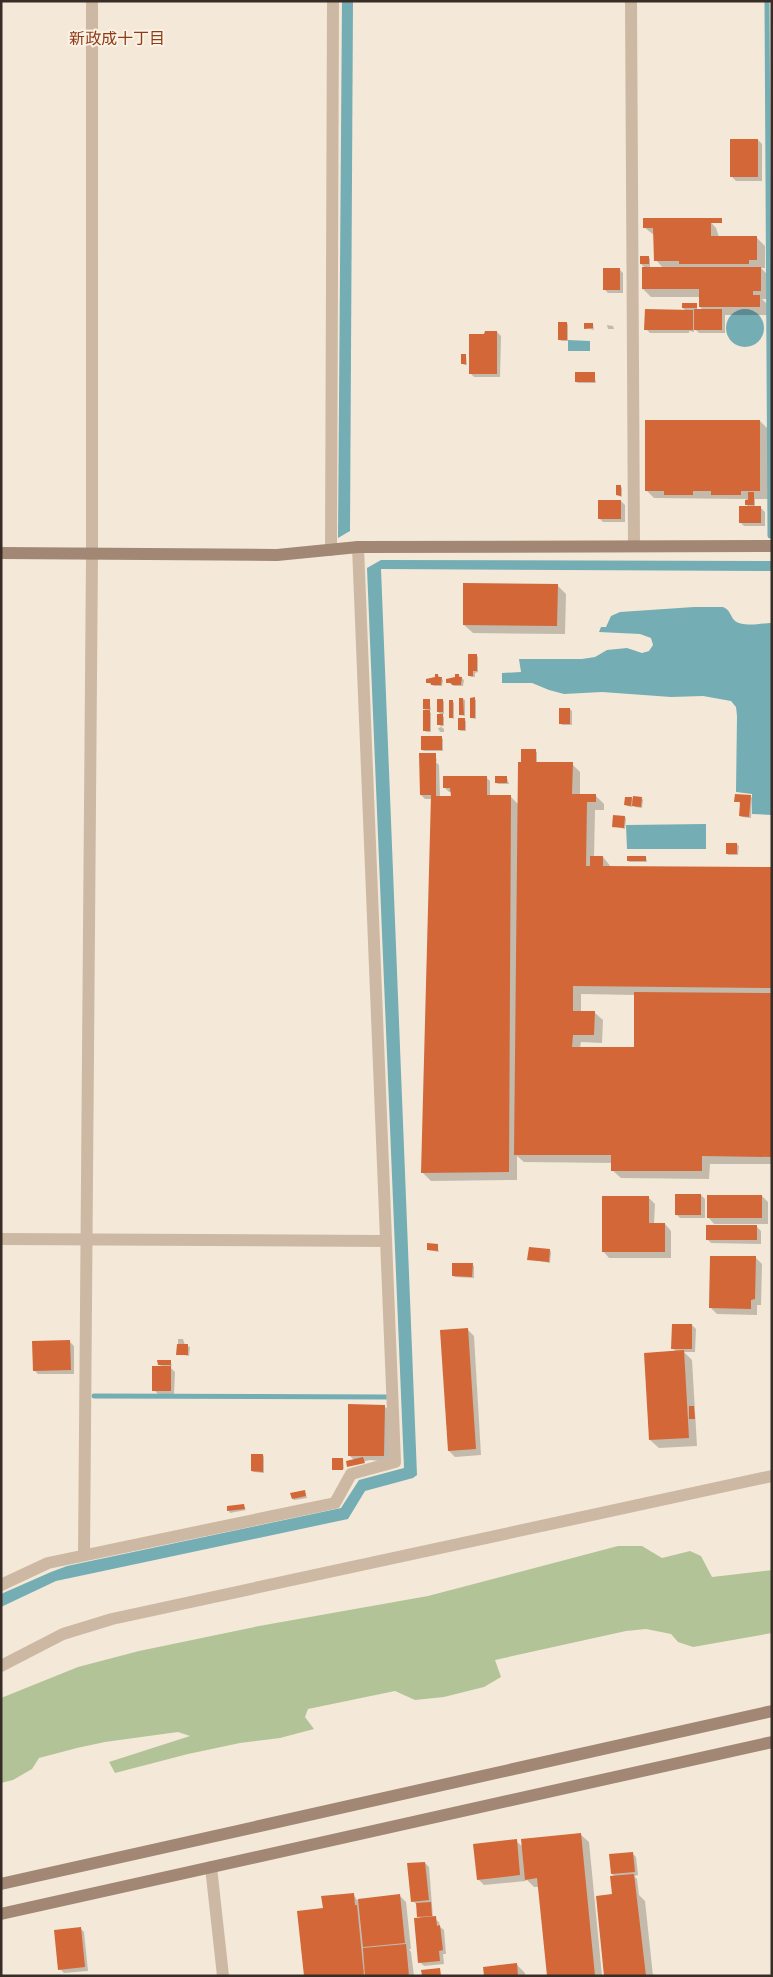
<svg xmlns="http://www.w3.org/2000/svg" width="773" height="1977" viewBox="0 0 773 1977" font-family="'Roboto Condensed','Noto Sans JP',sans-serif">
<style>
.green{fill:#b2c497}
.water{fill:#74adb4}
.shadow{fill:#0003;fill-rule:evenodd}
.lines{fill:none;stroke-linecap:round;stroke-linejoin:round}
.stream{stroke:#74adb4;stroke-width:5}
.building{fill:#d36737}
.street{stroke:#cdb9a3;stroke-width:12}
.secondary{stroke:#a18774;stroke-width:12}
.labels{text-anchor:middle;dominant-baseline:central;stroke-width:4;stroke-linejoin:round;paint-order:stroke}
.neighbourhood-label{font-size:16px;fill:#8f3b16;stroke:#fbf2e5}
</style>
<rect width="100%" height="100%" fill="#f4e9d8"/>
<path class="green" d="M618,1546H642L662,1558L690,1551L701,1556L712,1577L772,1570V1633L693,1647L678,1642L671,1634L646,1629L626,1631L495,1660L501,1677L484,1687L444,1697L415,1700L395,1691L308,1709L305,1717L314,1729L280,1738L240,1743L188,1754L115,1773L109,1762L190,1736L178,1732L105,1742L77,1748L39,1758L32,1769L13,1780L1,1783V1698L78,1667L139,1651L259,1626L428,1596Z"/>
<g class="water">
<path d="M342,1H353L350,531L338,538Z"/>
<circle cx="745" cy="328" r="19"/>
<path d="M568,340L590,341V351H568Z"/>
<path d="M381,560L772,561V571L381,569L417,1475L413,1478L365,1491L348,1519L56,1581L1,1607V1594L51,1572L67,1566L341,1508L359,1480L404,1468L367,568Z"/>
<path d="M694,607H723C730,610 730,615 734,620C742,628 762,623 772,623V815L752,814V794L736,792L737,716L736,707L731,701L703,696L671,697L602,692L564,694L549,690L532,683H502V673L521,672L519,659H582L595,657L607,650L627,648L642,653L649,651L653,645L651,638L640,634L599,632L601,627H606L611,616L620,612Z"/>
<path d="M706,824V849H627L626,825Z"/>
</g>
<g class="shadow">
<path d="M758,140L762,144V181H736L732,177Z"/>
<path d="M708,219L716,228L719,237H756L765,246V268H761L769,276V299H762L768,305V315H725V333H699L694,328V332L689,331V333H650L646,329L686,311L683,308L696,304L698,311H704L700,307V297H651L643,289L645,268L641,264L648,257L650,259V268H663L656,260L655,236L644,227Z"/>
<path d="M619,269L623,273V293H608L604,289Z"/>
<path d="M567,323L568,325V341H561L560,339Z"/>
<path d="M593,324L594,330L585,328Z"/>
<path d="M607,325L613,326L614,329H608Z"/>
<path d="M497,332L501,336L500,377H474L470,373L486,335Z"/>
<path d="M466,355L467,365H464L462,363Z"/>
<path d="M594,374L596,383H578L576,382Z"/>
<path d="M760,421L768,429V499H755V508H761L765,512V526H744L740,522L749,508L746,504V499L654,498L646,490Z"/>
<path d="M620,486L622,488V497L617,495Z"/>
<path d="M621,501L625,505V522H603L599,518Z"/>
<path d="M557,585L566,594L565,634L473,633L464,625Z"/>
<path d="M476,655L478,657V672L475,673V677H471L469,675Z"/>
<path d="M438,675L443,680L442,686H434L427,682L436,678Z"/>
<path d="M458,675L464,680L463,686H454L448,682L457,678Z"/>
<path d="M463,699L465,700V716L460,715Z"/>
<path d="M474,699L476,700V719L471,718Z"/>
<path d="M429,700L431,710H428L431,713V732H426L424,730L427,711L424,709Z"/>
<path d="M443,700L444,702V714H440L444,717V726H440L444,729V732H440L438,728L442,727L438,724L442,716L438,712Z"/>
<path d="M452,701L454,703V719L450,717Z"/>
<path d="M570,709L572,711V725H562L560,723Z"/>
<path d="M464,720L466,721V731H461L459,730Z"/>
<path d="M441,737L443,739V751H424L422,750Z"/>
<path d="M535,751L537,752V763L572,764L580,772V796H596L604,804V810H595L594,857H603L611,867L772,869V1164H710L709,1179L621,1178L612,1170L613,1163L524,1162L517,1156V1180L431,1181L422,1172L432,799H425L421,795L435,754L437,761H435L439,765L440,797H454L452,792H449L445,788L486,777L490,781V797H511L519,805L525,763ZM581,994L636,995L635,1049L580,1048L581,1042L602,1043L603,1020L594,1012H581Z"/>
<path d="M507,778L509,784H498L496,783Z"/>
<path d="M750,796L752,798L751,818L742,817L740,816L741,803L736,801Z"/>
<path d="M632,798L634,801L642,798L643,800L642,808L635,807L633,805L632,807L627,806L626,805Z"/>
<path d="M625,817L626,819L625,829L614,826Z"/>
<path d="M737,844L739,846L738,855H728L727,853Z"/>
<path d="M646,857L647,862H630L628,861Z"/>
<path d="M701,1195L705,1199V1218H680L676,1214Z"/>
<path d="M762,1196L768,1202V1224H714L708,1217Z"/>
<path d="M648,1197L655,1204L654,1224H665L671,1231V1258H609L603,1251Z"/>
<path d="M757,1227L761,1231V1244L711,1243L707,1239Z"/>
<path d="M437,1245L439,1252L429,1250Z"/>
<path d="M550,1250L551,1252L550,1263L529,1259Z"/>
<path d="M756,1258L762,1264L761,1305H757V1315L717,1314L711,1308Z"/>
<path d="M472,1265L474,1266V1278L455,1277L453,1275Z"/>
<path d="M692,1325L696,1329L695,1352H684L692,1360L697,1446L659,1448L650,1440L676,1352L673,1348Z"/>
<path d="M468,1330L474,1336L481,1455L455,1457L449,1451Z"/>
<path d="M178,1339H183L185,1345L190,1347L189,1356L178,1354Z"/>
<path d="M70,1342L74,1346V1374H38L34,1370Z"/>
<path d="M170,1361L172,1366H169L175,1372L174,1394H158L154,1390L162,1367L159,1364Z"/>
<path d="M384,1406L391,1412L390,1462L370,1460L348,1465L354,1460L349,1455Z"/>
<path d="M263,1455L264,1457V1473L254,1472L252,1471Z"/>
<path d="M343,1459L344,1469L333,1468Z"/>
<path d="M305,1492L307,1498L294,1500L293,1499Z"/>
<path d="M243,1505L246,1510L230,1513L229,1511L228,1507Z"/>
<path d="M580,1834L589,1842L602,1976H548L540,1887H534L526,1879V1881L484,1885L478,1879L516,1841L523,1847Z"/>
<path d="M632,1853L636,1857L638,1875L634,1876L637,1879L639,1895L645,1901L653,1976H605L615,1895V1877L612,1874Z"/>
<path d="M425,1863L429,1867L433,1918L439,1922L440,1927L444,1930L446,1954H443L444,1964L424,1966L420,1962L421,1919L419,1916L417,1905L413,1901Z"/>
<path d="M353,1894L357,1900L400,1896L406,1902L411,1949H409L411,1952L414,1976H305L326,1909Z"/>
<path d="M80,1928L84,1932L88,1971L64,1973L60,1969Z"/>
<path d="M516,1964L525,1973V1976H485Z"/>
</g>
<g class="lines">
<g class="stream">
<path d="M767,1L770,536"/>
<path d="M94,1396L386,1397"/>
</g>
</g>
<g class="building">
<rect x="730" y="139" width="28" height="38"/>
<path d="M643,218H722V223H711V236H757V260H749V264H679V261H654L653,228H643Z"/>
<rect x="640" y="256" width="9" height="8"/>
<path d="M642,267H761V291H753V295H760V307H699V289H642Z"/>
<rect x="603" y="268" width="17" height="22"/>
<rect x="682" y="303" width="15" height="5"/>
<path d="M645,309L693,310V330H644Z"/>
<rect x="694" y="309" width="28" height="21"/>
<rect x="558" y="322" width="9" height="18"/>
<path d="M584,323H593V328L584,329Z"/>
<path d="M485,331H497V374H469V334H484Z"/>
<rect x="461" y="354" width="5" height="10"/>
<rect x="575" y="372" width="20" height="10"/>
<path d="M645,420H760V491H741V495H711V491H693V495H664V491H645Z"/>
<path d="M616,485H621V496L616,495Z"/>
<path d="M748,492H754V505H745V500H748Z"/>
<rect x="598" y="500" width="23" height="19"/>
<rect x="739" y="506" width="22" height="17"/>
<path d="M463,583L558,584L557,626L463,625Z"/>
<path d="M468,654H477V671H473V676H468Z"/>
<path d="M435,674H438V677H442L441,685H431V683H426V679L435,677Z"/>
<path d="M455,674H459V677H462L461,685H452L451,683H446V679L455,677Z"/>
<path d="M475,697V718H470V698Z"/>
<path d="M459,698H463L464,715H459Z"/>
<rect x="423" y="699" width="7" height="10"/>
<rect x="437" y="699" width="6" height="13"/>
<rect x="449" y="700" width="4" height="18"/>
<rect x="559" y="708" width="11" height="16"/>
<rect x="423" y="710" width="7" height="21"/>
<rect x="437" y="714" width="6" height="11"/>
<rect x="458" y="718" width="7" height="12"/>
<rect x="421" y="736" width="21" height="14"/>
<path d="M521,749H536V762H573L572,794H596V802H587L586,866H590V856H603V866L772,867V988L573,986V1011H595L594,1035H573L572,1047H634V992L772,993V1157L702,1156V1171H611V1155H514L518,762H521Z"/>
<path d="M419,753H436V796H451L450,788H443V776H487V795H478H511L509,1172L421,1173L431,795H420Z"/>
<rect x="495" y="776" width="12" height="7"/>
<path d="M735,794L751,795L749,817L739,816L740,802H734Z"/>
<path d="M633,796L642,797L641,807L632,806Z"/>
<path d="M625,797H632L631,806L624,805Z"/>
<path d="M613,815L625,816L624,828L612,827Z"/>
<rect x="726" y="843" width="11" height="11"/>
<rect x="627" y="856" width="19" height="5"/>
<rect x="675" y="1194" width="26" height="21"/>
<rect x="707" y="1195" width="55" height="23"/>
<path d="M602,1196H649V1223H665V1252H602Z"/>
<rect x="706" y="1225" width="51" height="15"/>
<path d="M427,1243L438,1244V1251L427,1250Z"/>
<path d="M529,1247L550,1249L549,1262L527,1260Z"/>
<path d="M710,1256H756L755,1299L751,1300V1309L709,1308Z"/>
<path d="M452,1263H473L472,1277L452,1276Z"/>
<path d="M672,1324H692V1349H671Z"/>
<path d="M468,1328L476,1449L448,1451L440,1330Z"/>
<path d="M70,1340L71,1370L33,1371L32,1341Z"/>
<path d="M177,1344H188V1355H176Z"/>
<path d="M684,1350L689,1438L649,1440L644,1353Z"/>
<path d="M157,1360H171V1365H158Z"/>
<rect x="152" y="1366" width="19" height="25"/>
<path d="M348,1404L385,1405L384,1456H348Z"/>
<path d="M689,1406H694L695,1419H689Z"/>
<path d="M251,1454H263V1472L251,1471Z"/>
<path d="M363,1457L365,1463L347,1467L346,1461Z"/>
<rect x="332" y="1458" width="11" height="12"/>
<path d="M305,1490L306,1496L292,1499L290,1493Z"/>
<path d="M244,1504L245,1509L227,1511V1506Z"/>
<path d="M581,1833L595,1976H547L537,1878L525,1880L521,1839Z"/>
<path d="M517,1839L520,1875L477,1880L473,1844Z"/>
<path d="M633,1852L635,1872L611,1874L609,1854Z"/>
<path d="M425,1862L429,1900L411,1902L407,1863Z"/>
<path d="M634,1874L646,1976H604L596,1896L612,1894L610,1876Z"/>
<path d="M354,1893L355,1905H357L364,1976H304L297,1911L323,1908L321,1896Z"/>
<path d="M400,1894L405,1943L363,1947L358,1899Z"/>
<path d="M431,1902L432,1916L417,1917L416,1903Z"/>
<path d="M436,1916L437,1926L440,1925L443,1950L439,1951L440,1961L418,1963L414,1918Z"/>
<path d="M81,1927L85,1967L58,1970L54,1930Z"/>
<path d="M406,1944L409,1976H365L363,1948Z"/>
<path d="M517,1963L518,1976H484L483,1967Z"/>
<path d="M440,1968L441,1976H422L421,1970Z"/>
</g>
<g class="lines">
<g class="street">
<path d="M631,1L634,546"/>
<path d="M331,550L333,1"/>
<path d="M1,1239L386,1241"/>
<path d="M84,1555L92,554V1"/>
<path d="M1,1585L48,1563L335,1503L351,1474L395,1462L358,547"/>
<path d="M1,1666L63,1634L112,1619L772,1476"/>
<path d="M211,1867L223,1976"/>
</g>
<g class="secondary">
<path d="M1,553L277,555L358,547L772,546"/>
<path d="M1,1884L772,1711"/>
<path d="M1,1914L772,1742"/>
</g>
</g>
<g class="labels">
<g class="neighbourhood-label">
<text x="117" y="38">新政成十丁目</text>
</g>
</g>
<rect width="773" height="1977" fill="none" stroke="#372c26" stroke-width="5"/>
</svg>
